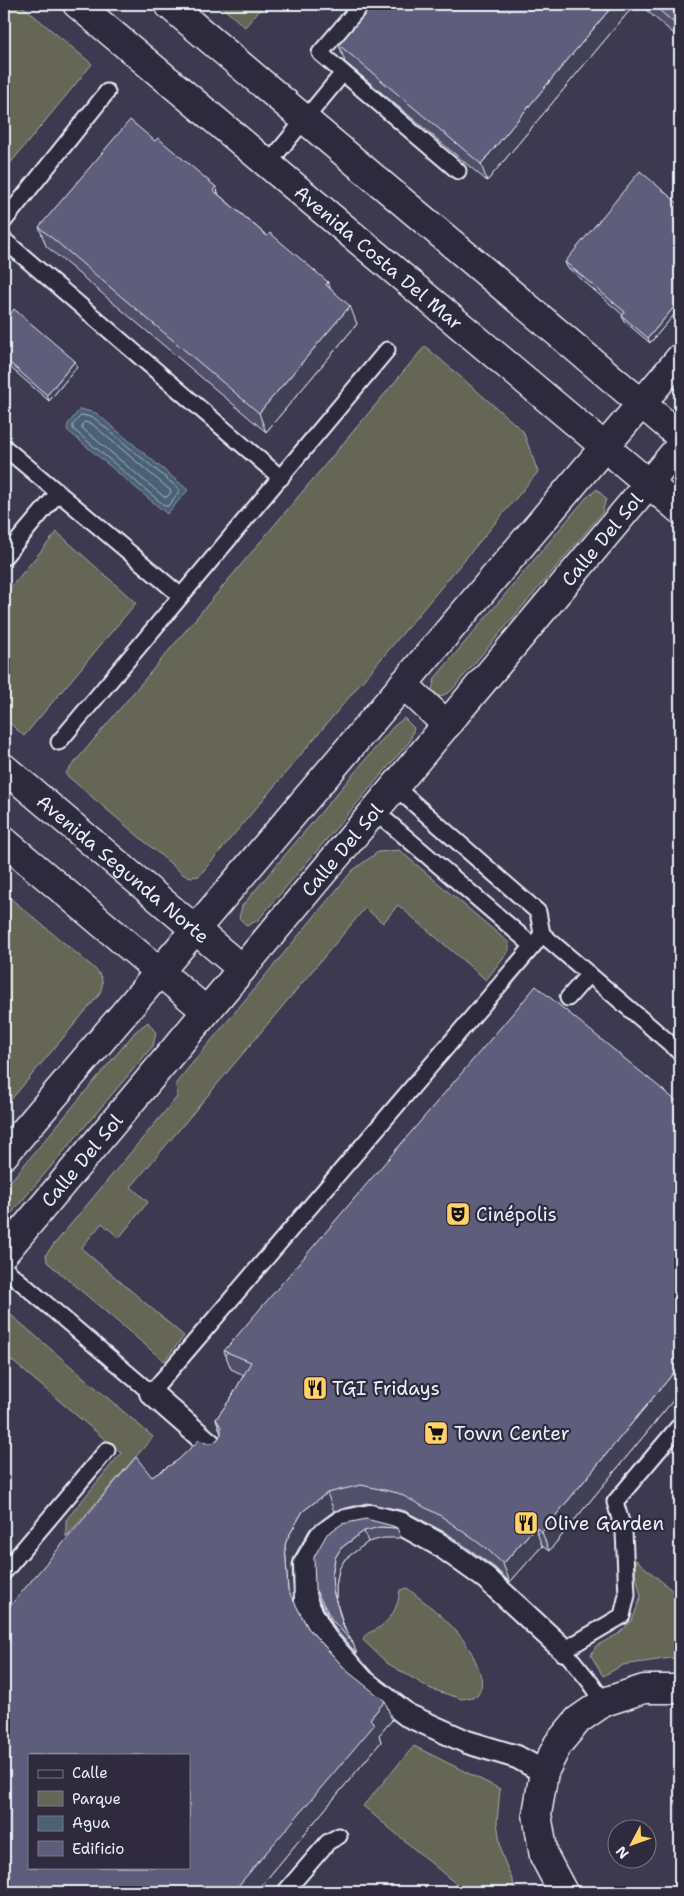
<svg xmlns="http://www.w3.org/2000/svg" width="684" height="1896" viewBox="0 0 684 1896" font-family="'Shantell Sans',sans-serif">
<style>
.green{fill:#656657;stroke:#a6aca8}
.water{fill:#4b6176;stroke:#8a9baa}
.lines{fill:none;stroke-linecap:round;stroke-linejoin:round}
.shore{stroke:#a9b7c4;stroke-width:1}
.service-casing{stroke:#e8f1f8;stroke-width:19}
.pedestrian-casing{stroke:#e8f1f8;stroke-width:26}
.minor-casing{stroke:#e8f1f8;stroke-width:31}
.tertiary-casing{stroke:#e8f1f8;stroke-width:31}
.service{stroke:#2f2a3d;stroke-width:15}
.pedestrian{stroke:#2f2a3d;stroke-width:22}
.minor{stroke:#2f2a3d;stroke-width:28}
.tertiary{stroke:#2f2a3d;stroke-width:28}
.wall{fill:#51506a;stroke:#e8f1f8}
.shaded-wall{fill:#424156;stroke:#e8f1f8}
.building{fill:#5e5d7b;stroke:#e8f1f8;fill-rule:evenodd}
.labels{text-anchor:middle;dominant-baseline:central;stroke-width:4.5;stroke-linejoin:round;paint-order:stroke}
.street-label{font-size:19px;fill:#e8f1f8;stroke:#2f2a3d}
.poi-label{font-size:19px;fill:#e8f1f8;stroke:#2f2a3d;text-anchor:start}
</style>
<rect width="100%" height="100%" fill="#3d3950"/>
<filter id="ink" filterUnits="userSpaceOnUse"><feTurbulence type="fractalNoise" baseFrequency=".02" numOctaves="2"/><feDisplacementMap in="SourceGraphic" scale="10" xChannelSelector="R" yChannelSelector="G"/><feConvolveMatrix kernelMatrix="1 2 1 2 8 2 1 2 1" color-interpolation-filters="sRGB"/></filter>
<g filter="url(#ink)">
<g class="green">
<path d="M4,4H20L92,64L4,171Z"/>
<path d="M218,4H265L245,27Z"/>
<path d="M425,346L523,431L538,472L199,876L191,877L184,875L65,774Z"/>
<path d="M597,489L606,499L602,513L451,691L440,697L432,690L435,678L586,498Z"/>
<path d="M57,532L136,603L24,736L4,718V595Z"/>
<path d="M404,718L414,728L410,741L258,920L247,926L239,918L242,906L393,727Z"/>
<path d="M399,850L509,943V950L486,980L398,905L383,923L365,908L131,1187L148,1202L119,1238L102,1223L81,1248L184,1336L164,1361L47,1262L46,1254L177,1097L176,1083L353,870L378,852Z"/>
<path d="M4,893L93,967C103,977 105,982 99,995L4,1108Z"/>
<path d="M148,1022L156,1033L153,1046L4,1222V1189L136,1031Z"/>
<path d="M4,1314H10L153,1437L66,1537V1520L121,1453L4,1354Z"/>
<path d="M636,1560L680,1597V1660L671,1658L623,1665L603,1676L591,1655L596,1646L618,1634L632,1621L641,1596L635,1572Z"/>
<path d="M407,1588C436,1611 465,1632 478,1667C482,1679 484,1686 477,1696L462,1699L431,1689L387,1663L363,1640C365,1633 369,1633 375,1630C391,1621 398,1608 400,1590Z"/>
<path d="M414,1746L500,1789L497,1822L502,1855L515,1887V1892H460L462,1889L363,1806Z"/>
</g>
<path class="water" d="M80,409L96,413L188,490L167,514L67,430L68,424Z"/>
<g class="lines">
<g class="shore">
<path d="M82,415L94,418L179,489V492L168,506H165L73,429V425Z"/>
<path d="M85,422L92,424L170,490L171,492L167,497H164L82,428V425Z"/>
</g>
<defs>
<g id="service">
<path d="M362,4L320,53L458,171"/>
<path d="M268,164L343,73"/>
<path d="M4,221L107,92"/>
<path d="M4,240L281,478"/>
<path d="M4,447L181,596"/>
<path d="M4,557L58,493"/>
<path d="M59,742L387,350"/>
<path d="M375,811L533,946"/>
<path d="M542,934L680,1052"/>
<path d="M568,998L589,974"/>
<path d="M4,1268L151,1393L533,946L542,934L538,912L395,787"/>
<path d="M4,1572L107,1450"/>
<path d="M604,1702L590,1682L564,1650L622,1616L627,1595L624,1532L615,1502L680,1425"/>
<path d="M285,1892L328,1842L339,1836"/>
</g>
<g id="pedestrian">
<path d="M151,1393L215,1449"/>
<path d="M544,1772L517,1757L467,1742L407,1715L363,1681L325,1638L306,1603L305,1564L321,1536L341,1522L370,1516L402,1524L440,1545L486,1578L564,1650"/>
</g>
<g id="minor">
<path id="s1" d="M77,4L680,510"/>
<path d="M168,4L680,436"/>
<path d="M403,684L447,725"/>
<path id="s2" d="M4,768L242,969"/>
<path d="M4,841L206,1011"/>
</g>
<g id="tertiary">
<path d="M4,1155L680,358"/>
<path id="s3" d="M4,1253L680,446"/>
<path d="M563,1892L544,1856L537,1814L544,1772L558,1744L578,1720L604,1702L644,1689H680"/>
</g>
</defs>
<use href="#service" class="service-casing"/>
<use href="#pedestrian" class="pedestrian-casing"/>
<use href="#minor" class="minor-casing"/>
<use href="#tertiary" class="tertiary-casing"/>
<use href="#service" class="service"/>
<use href="#pedestrian" class="pedestrian"/>
<use href="#minor" class="minor"/>
<use href="#tertiary" class="tertiary"/>
</g>
<g class="wall">
<path d="M374,4H635L487,181L345,62L339,45Z"/>
<path d="M639,4H680V39Z"/>
<path d="M155,141L216,187L219,195L331,290L357,324L266,432L46,246L39,227Z"/>
<path d="M680,205V308L650,343L624,321L622,316L623,315L567,267L565,262Z"/>
<path d="M4,310L77,367L49,401L4,362Z"/>
<path d="M680,1104V1392L549,1551L542,1546L510,1582L494,1567L448,1534L405,1511L367,1503L334,1511L310,1529L294,1557L292,1564L294,1602L308,1628L347,1671L392,1720L379,1735L381,1742L256,1892H4L152,1477L206,1443H213L218,1439L221,1434L216,1419L231,1398L244,1375L231,1369L224,1351Z"/>
<path d="M342,1524L397,1528L401,1538H384L368,1542L345,1559L339,1569L336,1586V1602L345,1631L353,1643L357,1654L336,1630L319,1600L315,1589Z"/>
</g>
<g class="shaded-wall">
<path d="M614,4H635L487,181L481,164Z"/>
<path d="M216,187L222,206L213,190Z"/>
<path d="M328,282L335,301L326,285Z"/>
<path d="M680,300V308L650,343L648,338Z"/>
<path d="M350,306L357,324L266,432L259,413Z"/>
<path d="M75,361L77,367L49,401L47,395Z"/>
<path d="M680,1365V1392L549,1551L542,1532Z"/>
<path d="M327,1493L334,1511L310,1529L294,1557L292,1564L294,1609L288,1590L285,1545L287,1539L303,1511Z"/>
<path d="M535,1527L542,1546L510,1582L503,1564Z"/>
<path d="M364,1531L368,1542L345,1559L339,1569L336,1586V1602L348,1639L333,1591L332,1575L335,1558L341,1548Z"/>
<path d="M385,1701L392,1720L379,1735L381,1742L256,1892H233L370,1719Z"/>
</g>
<g class="building">
<path d="M374,4H614L481,164L339,45Z"/>
<path d="M652,4H680V28Z"/>
<path d="M130,120L155,141L158,138L216,187L213,190L267,236L270,233L328,282L326,285L350,306L259,413L39,227Z"/>
<path d="M640,171L680,205V300L648,338L622,316L625,312L565,262Z"/>
<path d="M14,309L75,361L47,395L4,358V310L10,315Z"/>
<path d="M536,986L680,1104V1365L542,1532L535,1527L503,1564L487,1549L441,1516L398,1493L361,1485L327,1493L303,1511L287,1539L285,1545L288,1590L308,1628L347,1671L385,1701L370,1719L375,1724L233,1892H4V1613L136,1457L152,1477L178,1460L199,1440L206,1443H213L218,1439L221,1434V1427L216,1419L231,1398L251,1362L224,1351ZM29,1755H189V1867H29Z"/>
<path d="M366,1519L393,1526L397,1528L380,1527L364,1531L341,1548L335,1558L332,1575L333,1591L344,1628L353,1643L332,1620L315,1589L314,1557L327,1534L342,1524Z"/>
</g>
</g>
<defs>
<symbol id="theatre-square" viewBox="-11 -11 22 22"><rect x="-9" y="-9" width="18" height="18" rx="4" fill="#ffd166" stroke="#2f2a3d"/><path d="M-5-5.5Q0-4 5-5.5V0Q5 5 0 6Q-5 5-5 0ZM-3.3-2.5H-1v1.5H-3.3ZM1-2.5H3.3v1.5H1ZM-2.8 1Q0 5.5 2.8 1Z" fill="#111"/></symbol>
<symbol id="restaurant-square" viewBox="-11 -11 22 22"><rect x="-9" y="-9" width="18" height="18" rx="4" fill="#ffd166" stroke="#2f2a3d"/><path d="M-5-6h1v4h1v-4h1v4h1v-4h1v5L-1.5 .5V6h-2V.5L-5-1ZM5-6V6H3V1.5H1.5Q1.5-4 5-6Z" fill="#111"/></symbol>
<symbol id="supermarket-square" viewBox="-11 -11 22 22"><rect x="-9" y="-9" width="18" height="18" rx="4" fill="#ffd166" stroke="#2f2a3d"/><path d="M-6-5.5h2.5l.6 2H6L4.5 2H-2.5L-4.4-4H-6ZM-1.5 3.2a1.3 1.3 0 1 0 .1 0ZM3 3.2a1.3 1.3 0 1 0 .1 0Z" fill="#111"/></symbol>
</defs>
<g fill-rule="evenodd">
<use href="#theatre-square" x="444" y="1200" width="28" height="28"/>
<use href="#restaurant-square" x="301" y="1374" width="28" height="28"/>
<use href="#supermarket-square" x="422" y="1419" width="28" height="28"/>
<use href="#restaurant-square" x="512" y="1509" width="28" height="28"/>
</g>
<g class="labels">
<g class="street-label">
<text stroke="none"><textPath href="#s1" startOffset="394">Avenida Costa Del Mar</textPath></text>
<text stroke="none"><textPath href="#s3" startOffset="931">Calle Del Sol</textPath></text>
<text stroke="none"><textPath href="#s3" startOffset="526">Calle Del Sol</textPath></text>
<text stroke="none"><textPath href="#s2" startOffset="156">Avenida Segunda Norte</textPath></text>
<text stroke="none"><textPath href="#s3" startOffset="121">Calle Del Sol</textPath></text>
</g>
<g class="poi-label">
<text x="476" y="1214">Cinépolis</text>
<text x="332" y="1388">TGI Fridays</text>
<text x="454" y="1433">Town Center</text>
<text x="544" y="1523">Olive Garden</text>
</g>
</g>
<rect width="684" height="1896" fill="none" stroke="#2f2a3d" stroke-width="20"/>
<rect x="10" y="10" width="664" height="1876" fill="none" stroke="#e8f1f8" stroke-width="2" filter="url(#ink)"/>
<rect x="28" y="1754" width="162" height="115" fill="#2f2a3d" stroke="#797a88"/>
<rect x="38" y="1770" width="25" height="8" fill="#2f2a3d" stroke="#797a88"/>
<text x="72" y="1778" font-size="15" fill="#e8f1f8">Calle</text>
<rect x="38" y="1791" width="25" height="15" fill="#656657" stroke="#797a88"/>
<text x="72" y="1804" font-size="15" fill="#e8f1f8">Parque</text>
<rect x="38" y="1816" width="25" height="15" fill="#4b6176" stroke="#797a88"/>
<text x="72" y="1828" font-size="15" fill="#e8f1f8">Agua</text>
<rect x="38" y="1841" width="25" height="15" fill="#5e5d7b" stroke="#797a88"/>
<text x="72" y="1854" font-size="15" fill="#e8f1f8">Edificio</text>
<g transform="translate(632 1844) rotate(229)"><circle r="24" fill="#2f2a3d" stroke="#797a88"/>
<path d="M0-4L9 19L0 12L-9 19Z" fill="#ffd166"/>
<text y="-8" font-size="14" font-weight="bold" text-anchor="middle" fill="#e8f1f8">N</text>
</g>
</svg>
